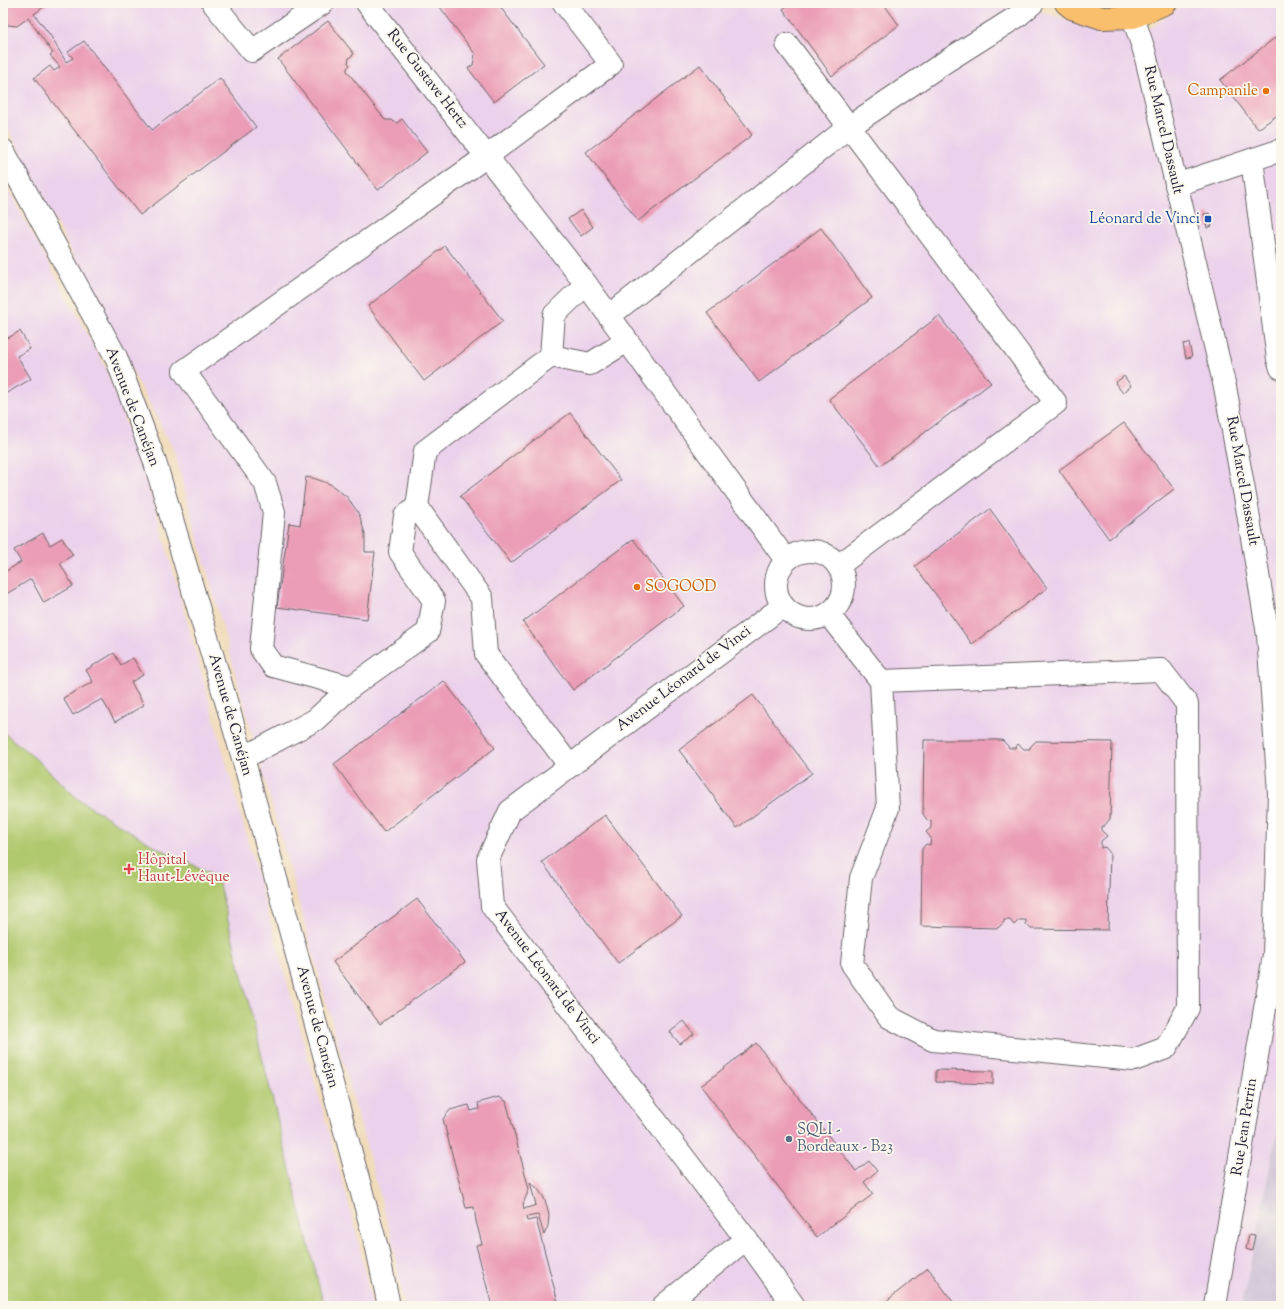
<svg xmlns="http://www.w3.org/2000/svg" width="1284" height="1309" viewBox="0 0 1284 1309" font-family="'Sorts Mill Goudy',serif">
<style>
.built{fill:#ebd1eb}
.industrial{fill:#cbbfd5}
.green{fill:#b1c96e;stroke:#6a7654}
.building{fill:#eb9cb6}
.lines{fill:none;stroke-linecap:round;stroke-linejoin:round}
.minor-casing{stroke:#6a6367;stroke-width:24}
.major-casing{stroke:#6a6367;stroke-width:24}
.minor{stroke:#fff;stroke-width:22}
.major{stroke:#f9bf6d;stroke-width:22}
.food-dot{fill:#e8710a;stroke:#fbf7ec;stroke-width:1.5}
.transit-dot{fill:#1a4fb4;stroke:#fbf7ec;stroke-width:1.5}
.health-dot{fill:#e0444e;stroke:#fbf7ec;stroke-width:1.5}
.service-dot{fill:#5c6f8a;stroke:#fbf7ec;stroke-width:1.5}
.labels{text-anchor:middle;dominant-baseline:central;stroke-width:3.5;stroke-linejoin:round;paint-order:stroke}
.street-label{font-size:15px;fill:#22223b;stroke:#fbf7ec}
.food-label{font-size:15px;fill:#c56008;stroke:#fbf7ec;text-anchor:end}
.transit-label{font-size:15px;fill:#164399;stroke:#fbf7ec;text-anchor:end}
.health-label{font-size:15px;fill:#be3a42;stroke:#fbf7ec;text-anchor:start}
.service-label{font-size:15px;fill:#4e5e75;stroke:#fbf7ec;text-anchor:start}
</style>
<rect width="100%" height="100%" fill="#fbf7ec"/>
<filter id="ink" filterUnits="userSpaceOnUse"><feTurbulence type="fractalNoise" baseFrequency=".025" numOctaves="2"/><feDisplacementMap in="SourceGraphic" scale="8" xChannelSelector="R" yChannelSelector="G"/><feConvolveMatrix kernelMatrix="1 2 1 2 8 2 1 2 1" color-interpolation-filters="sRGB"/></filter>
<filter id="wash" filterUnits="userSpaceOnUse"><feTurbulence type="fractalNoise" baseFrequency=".012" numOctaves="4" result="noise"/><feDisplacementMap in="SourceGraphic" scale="16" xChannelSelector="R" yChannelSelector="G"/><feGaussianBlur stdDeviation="0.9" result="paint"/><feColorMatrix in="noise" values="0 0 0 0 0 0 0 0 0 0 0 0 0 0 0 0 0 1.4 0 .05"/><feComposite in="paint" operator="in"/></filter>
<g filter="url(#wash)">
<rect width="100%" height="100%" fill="#f0dbb9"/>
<g class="built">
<path d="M3,3H1026L1028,8L1083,24L1147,31L1185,3H1281V1113L1242,1306H404L392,1239L174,451L3,119Z"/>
<path d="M3,180L106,368L156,510L355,1227L372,1306H3Z"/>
</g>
<path class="industrial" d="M1281,1113V1306H1242Z"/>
<path class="green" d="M3,732L36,759L79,800L156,847L217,876L324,1306H3Z"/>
<g id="blocks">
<g class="building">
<path d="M3,3H49L34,14L50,35L66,62L73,58L68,52L84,41L152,130L220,78L256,127L140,215L34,78L50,66L54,71L60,67L50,55L53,53L28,18L17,26L8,25L3,18Z"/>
<path d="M437,3H497L544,64L494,102L468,68L473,65L475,54Z"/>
<path d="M791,3H883L899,25L832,76L783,9Z"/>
<path d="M328,21L354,54L349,58L348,63L350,65L347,68V71L385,120H392L394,122L397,123L402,119L427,152L378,190L278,59Z"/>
<path d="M1276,37L1281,44V122L1276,116L1258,129L1220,80Z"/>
<path d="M700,65L752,135L638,221L586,152Z"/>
<path d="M581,210L593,227L581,236L568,219Z"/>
<path d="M1209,213L1212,226L1207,228L1204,214Z"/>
<path d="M821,228L872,298L759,382L707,313Z"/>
<path d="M445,246L503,321L424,381L368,306Z"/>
<path d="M939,316L991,383L880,466L829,399Z"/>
<path d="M3,330L8,338L20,331L26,341L30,349L17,356L31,379L3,395Z"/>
<path d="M1189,343L1192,357L1186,358L1183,344Z"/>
<path d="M1124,376L1131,386L1123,393L1115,383Z"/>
<path d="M570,413L621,480L511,563L460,496Z"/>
<path d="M1124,423L1174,489L1109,539L1059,470Z"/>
<path d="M306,477L313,478L330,484L347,497L357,511L360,517L365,534V552H375L367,619L277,607L289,523L300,525Z"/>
<path d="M990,509L1047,588L972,644L915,566Z"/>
<path d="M43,533L50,545L62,538L73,555L60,563L73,586L44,603L31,579L3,596V573L21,562L14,550Z"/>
<path d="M633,539L684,606L573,690L523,622Z"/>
<path d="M114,653L121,665L133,658L143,675L131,682L144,705L115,722L102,699L73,715L63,698L93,682L86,670Z"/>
<path d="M444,681L495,748L384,832L334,764Z"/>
<path d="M753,695L812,773L737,828L679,750Z"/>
<path d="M924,740H1002L1008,746L1009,748H1015L1018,744L1024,749H1030V747L1036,741L1112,742L1110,819L1104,826H1101V830L1107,836L1101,841V848L1105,847L1110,853L1108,930L1031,929L1026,924V920H1019L1014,925L1010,920H1004V922L998,928L921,926L922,849L926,844L930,845L931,838L926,832L931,828V820L928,821L923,814Z"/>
<path d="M605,815L682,916L618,963L542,862Z"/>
<path d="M417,899L465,962L380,1024L333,962Z"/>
<path d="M684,1021L694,1034L680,1044L670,1032Z"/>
<path d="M756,1043L856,1171L869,1161L877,1171L864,1182L873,1194L817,1237L701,1086Z"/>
<path d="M936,1070L993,1071V1084L936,1082Z"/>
<path d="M499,1097L506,1101L529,1189L523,1204L524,1209L536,1205L530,1182L537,1188L543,1196L547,1206L549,1216L548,1226L544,1235L538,1215L526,1217L527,1221L536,1219L559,1306H492L476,1245L482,1244L476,1221L474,1207L466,1208L443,1119L450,1110L469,1105L471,1111L479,1109L478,1103Z"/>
<path d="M1249,1234L1255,1235L1252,1251L1246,1249Z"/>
<path d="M928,1268L956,1306H880Z"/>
</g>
</g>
</g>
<g filter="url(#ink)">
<use href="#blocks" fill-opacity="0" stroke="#6a6367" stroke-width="1"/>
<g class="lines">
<defs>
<g id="minor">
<path d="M213,3L252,51L323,3"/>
<path d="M367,3L586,284L786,560"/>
<path d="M564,3L611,64L487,156L184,371L265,483L274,512L261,649L273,666L351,687L428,632L434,601L400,552L405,516L417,507L482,598L486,654L569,765"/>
<path d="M1133,17L1144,50L1225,387L1247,507L1268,635L1279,793L1274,955L1215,1306"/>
<path d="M787,44L1056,403L838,566"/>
<path d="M3,150L116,357L154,459L243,758L377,1248L389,1306"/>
<path d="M1252,160L1278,359L1281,368"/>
<path d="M1176,185L1281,150"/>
<path d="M586,284L554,315L551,356L590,364L627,341"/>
<path d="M609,316L849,127L945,62L1018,16L1033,3"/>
<path d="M417,507L425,451L551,356"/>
<circle cx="810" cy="585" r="34"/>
<path d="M783,606L510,811L488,859L492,906L746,1239L794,1306"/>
<path d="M828,614L881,681L1161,670L1187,704L1188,1008L1166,1048L1134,1060L933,1040L889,1017L852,964L861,878L888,808L881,681"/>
<path d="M243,758L315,720L351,687"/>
<path d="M663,1306L746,1239"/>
</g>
<path id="major" d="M1066,3L1072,8L1102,18L1133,17L1166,3"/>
</defs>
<use href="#minor" class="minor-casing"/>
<use href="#major" class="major-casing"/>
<use href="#minor" class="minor"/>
<use href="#major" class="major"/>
</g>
</g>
<g class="food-dot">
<circle cx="1266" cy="91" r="4"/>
<circle cx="637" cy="587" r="4"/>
</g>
<rect class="transit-dot" x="1204" y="215" width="8" height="8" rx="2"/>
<path class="health-dot" d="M127 863h4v4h4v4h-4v4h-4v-4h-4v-4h4z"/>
<circle class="service-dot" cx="789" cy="1139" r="4"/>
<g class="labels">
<g class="street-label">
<text transform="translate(427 79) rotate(52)">Rue Gustave Hertz</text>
<text transform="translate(1163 130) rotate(77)">Rue Marcel Dassault</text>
<text transform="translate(132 407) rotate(69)">Avenue de Canéjan</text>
<text transform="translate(1242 481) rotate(80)">Rue Marcel Dassault</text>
<text transform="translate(684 679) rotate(-37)">Avenue Léonard de Vinci</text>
<text transform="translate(230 715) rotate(74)">Avenue de Canéjan</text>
<text transform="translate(547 977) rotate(53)">Avenue Léonard de Vinci</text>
<text transform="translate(317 1027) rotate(75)">Avenue de Canéjan</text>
<text transform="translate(1245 1127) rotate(-81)">Rue Jean Perrin</text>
</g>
<g class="food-label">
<text x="1258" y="91">Campanile</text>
<text x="645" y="587" text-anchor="start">SOGOOD</text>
</g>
<g class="transit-label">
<text x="1200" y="219">Léonard de Vinci</text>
</g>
<g class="health-label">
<text x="138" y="860">Hôpital<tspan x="138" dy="17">Haut-Lévêque</tspan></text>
</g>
<g class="service-label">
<text x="797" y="1130">SQLI -<tspan x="797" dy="17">Bordeaux - B23</tspan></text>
</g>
</g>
<rect width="1284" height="1309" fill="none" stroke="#fbf7ec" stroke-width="16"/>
</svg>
